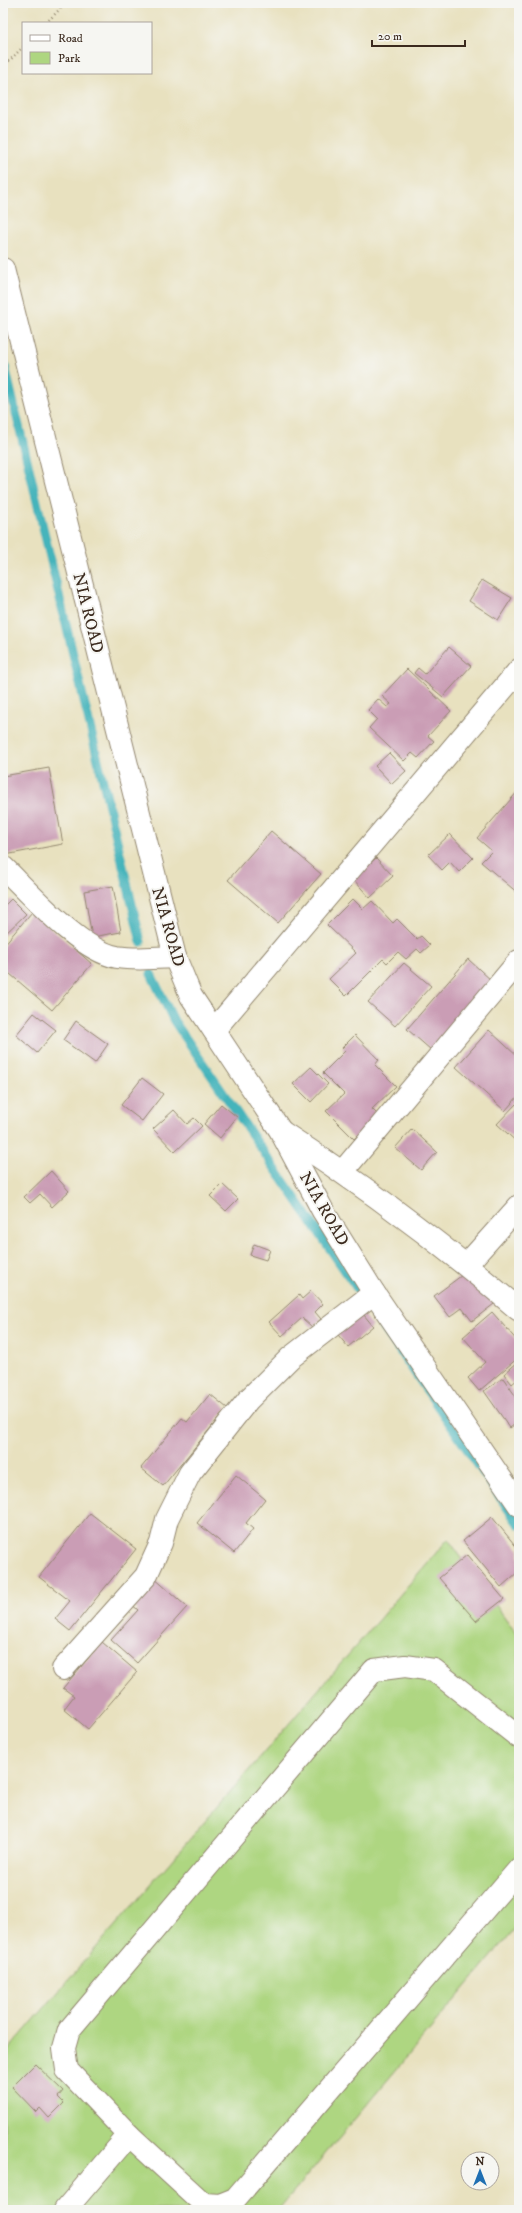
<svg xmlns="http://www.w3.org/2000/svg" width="522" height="2213" viewBox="0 0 522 2213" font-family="'IM FELL DW Pica',serif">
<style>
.green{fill:#aed681;stroke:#748050}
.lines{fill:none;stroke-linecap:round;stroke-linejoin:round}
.stream{stroke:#44b4bb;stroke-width:9}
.building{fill:#ca9db5}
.minor-casing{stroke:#92866e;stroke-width:24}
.path{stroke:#92866e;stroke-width:2.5;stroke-dasharray:1 3;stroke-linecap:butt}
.minor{stroke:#fff;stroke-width:22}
.labels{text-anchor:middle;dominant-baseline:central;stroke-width:4;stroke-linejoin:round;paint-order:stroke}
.street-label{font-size:17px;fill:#3b2a1e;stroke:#f6f6f2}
</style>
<rect width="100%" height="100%" fill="#f6f6f2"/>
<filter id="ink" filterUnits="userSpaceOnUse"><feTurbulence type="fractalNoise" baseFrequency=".025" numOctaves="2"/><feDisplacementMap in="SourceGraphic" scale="8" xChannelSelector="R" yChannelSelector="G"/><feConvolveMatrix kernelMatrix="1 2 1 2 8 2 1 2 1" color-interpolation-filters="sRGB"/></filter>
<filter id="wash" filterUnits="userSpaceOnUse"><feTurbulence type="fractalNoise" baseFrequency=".012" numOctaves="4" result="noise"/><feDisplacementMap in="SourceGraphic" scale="16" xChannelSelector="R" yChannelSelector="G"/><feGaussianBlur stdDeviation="0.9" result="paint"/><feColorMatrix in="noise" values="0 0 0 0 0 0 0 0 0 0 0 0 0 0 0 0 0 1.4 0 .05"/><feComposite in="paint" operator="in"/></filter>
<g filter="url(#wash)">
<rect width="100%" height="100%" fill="#e8e1bf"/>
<path class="green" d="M448,1539L519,1637V1924L278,2210H3V2056Z"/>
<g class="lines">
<g class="stream">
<path d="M3,358L141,942"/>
<path d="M151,974L174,1021L519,1525"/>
</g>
</g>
<g id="blocks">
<g class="building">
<path d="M482,580L512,598L498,620L469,601Z"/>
<path d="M449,647L471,666L443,697L414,673L418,668L425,674Z"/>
<path d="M407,669L451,711L428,736L434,741L418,758L412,753L404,761L369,728L377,719L368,710L378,699L387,707L391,704L382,696Z"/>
<path d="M389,753L406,771L392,784L375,766Z"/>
<path d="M49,768L63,844L5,855L3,843V776Z"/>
<path d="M519,790V894L481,862L492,851L477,838Z"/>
<path d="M271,831L321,874L278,923L228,880Z"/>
<path d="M450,834L473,858L459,872L450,862L442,870L428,855Z"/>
<path d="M376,858L393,876L370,898L353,879Z"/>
<path d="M113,886L121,932L92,937L84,891Z"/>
<path d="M11,899L26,914L3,936V907Z"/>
<path d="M353,899L363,909L372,901L393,923L397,919L417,939L421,936L430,945L421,953L417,949L406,959L398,952L387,963L383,959L346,996L329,979L356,953L327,925Z"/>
<path d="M32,912L92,964L52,1010L3,968V946Z"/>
<path d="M468,959L492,981L431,1050L407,1029Z"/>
<path d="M404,963L431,986L395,1026L368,1002Z"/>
<path d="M34,1013L56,1030L37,1053L16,1035Z"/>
<path d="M76,1021L108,1044L95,1063L63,1040Z"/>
<path d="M489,1030L519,1058V1095L505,1111L456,1067Z"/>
<path d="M355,1035L379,1060L375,1065L396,1086L372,1109L378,1115L354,1139L326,1111L344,1094L323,1073L345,1051L342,1048Z"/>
<path d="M311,1067L328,1084L311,1102L293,1084Z"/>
<path d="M142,1078L163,1094L142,1121L121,1105Z"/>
<path d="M221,1104L237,1117L220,1138L204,1124Z"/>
<path d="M516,1104L519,1107V1144L497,1124Z"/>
<path d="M174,1110L187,1124L194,1118L202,1126L175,1152L153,1129Z"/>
<path d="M412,1129L437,1152L421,1170L395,1148Z"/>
<path d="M51,1171L69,1191L52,1207L40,1194L30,1203L24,1197Z"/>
<path d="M222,1184L238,1199L226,1211L210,1196Z"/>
<path d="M254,1244L270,1250L266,1260L250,1255Z"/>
<path d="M469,1270L494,1304L472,1321L462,1308L450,1317L434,1296Z"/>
<path d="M311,1291L323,1304L315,1312L321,1319L312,1327L302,1318L282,1336L269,1322L299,1295L302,1299Z"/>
<path d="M359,1309L373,1326L348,1347L334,1330Z"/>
<path d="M492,1312L519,1343V1357L479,1391L468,1378L485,1362L463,1337Z"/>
<path d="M519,1361V1378L512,1384L504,1374Z"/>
<path d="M503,1378L519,1401V1421L510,1428L484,1391Z"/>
<path d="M210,1394L227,1408L163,1486L141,1468L182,1418L187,1422Z"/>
<path d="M236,1475L265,1499L246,1523L253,1529L234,1553L197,1523Z"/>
<path d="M90,1513L136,1549L70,1631L55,1619L70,1601L39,1577Z"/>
<path d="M492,1517L519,1550V1571L501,1587L463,1541Z"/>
<path d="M467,1555L504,1599L476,1621L439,1578Z"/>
<path d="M153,1577L187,1607L137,1663L111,1640L138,1610L130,1603Z"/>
<path d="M102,1642L137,1672L88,1729L64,1709L74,1696L63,1688Z"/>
<path d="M35,2064L63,2091L58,2097L64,2103L49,2118L40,2108L36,2112L12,2087Z"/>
</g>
</g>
</g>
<g filter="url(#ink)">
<use href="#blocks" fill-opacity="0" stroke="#92866e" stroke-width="1"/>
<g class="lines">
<defs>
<g id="minor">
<path d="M3,269L175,957L191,996L280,1130L323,1211L374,1293L519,1505"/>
<path d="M3,867C31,894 79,950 117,957C136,960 155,958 175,957"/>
<path d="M214,1030L519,670"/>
<path d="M282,1132C365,1186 444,1245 519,1310"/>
<path d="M343,1171L519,961"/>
<path d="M467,1264L519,1206"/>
<path d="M63,1669L146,1576L161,1543L167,1519L190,1473L248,1400L290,1358L374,1293"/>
<path d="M519,1737L434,1670L405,1666L374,1670L69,2030L64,2048L67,2070L129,2135L204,2204L220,2205L235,2199L519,1869"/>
<path d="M65,2210L129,2135"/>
</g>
</defs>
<use href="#minor" class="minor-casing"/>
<g class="path">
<path d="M46,23L66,3"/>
<path d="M3,67L23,47"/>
</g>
<use href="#minor" class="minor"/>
</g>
</g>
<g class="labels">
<g class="street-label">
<text transform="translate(88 613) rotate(76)">NIA ROAD</text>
<text transform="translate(168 927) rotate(74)">NIA ROAD</text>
<text transform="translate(324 1209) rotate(60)">NIA ROAD</text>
</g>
</g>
<rect width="522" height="2213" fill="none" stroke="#f6f6f2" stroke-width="16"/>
<rect x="22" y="22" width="130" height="52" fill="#f6f6f2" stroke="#aba49d"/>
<rect x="30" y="35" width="20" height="6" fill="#ffffff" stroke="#aba49d"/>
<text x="58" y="42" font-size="12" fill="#3b2a1e">Road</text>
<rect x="30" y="52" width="20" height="12" fill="#aed681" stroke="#aba49d"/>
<text x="58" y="62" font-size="12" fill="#3b2a1e">Park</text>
<g transform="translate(480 2171)"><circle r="19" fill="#f6f6f2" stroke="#aba49d"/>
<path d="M0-3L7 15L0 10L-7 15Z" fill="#1f6fb2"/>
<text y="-6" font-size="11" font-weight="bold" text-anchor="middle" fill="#3b2a1e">N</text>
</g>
<path d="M372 40v6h93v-6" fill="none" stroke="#3b2a1e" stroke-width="2"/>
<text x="378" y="40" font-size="12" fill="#3b2a1e" stroke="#f6f6f2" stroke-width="3" paint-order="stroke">20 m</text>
</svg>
